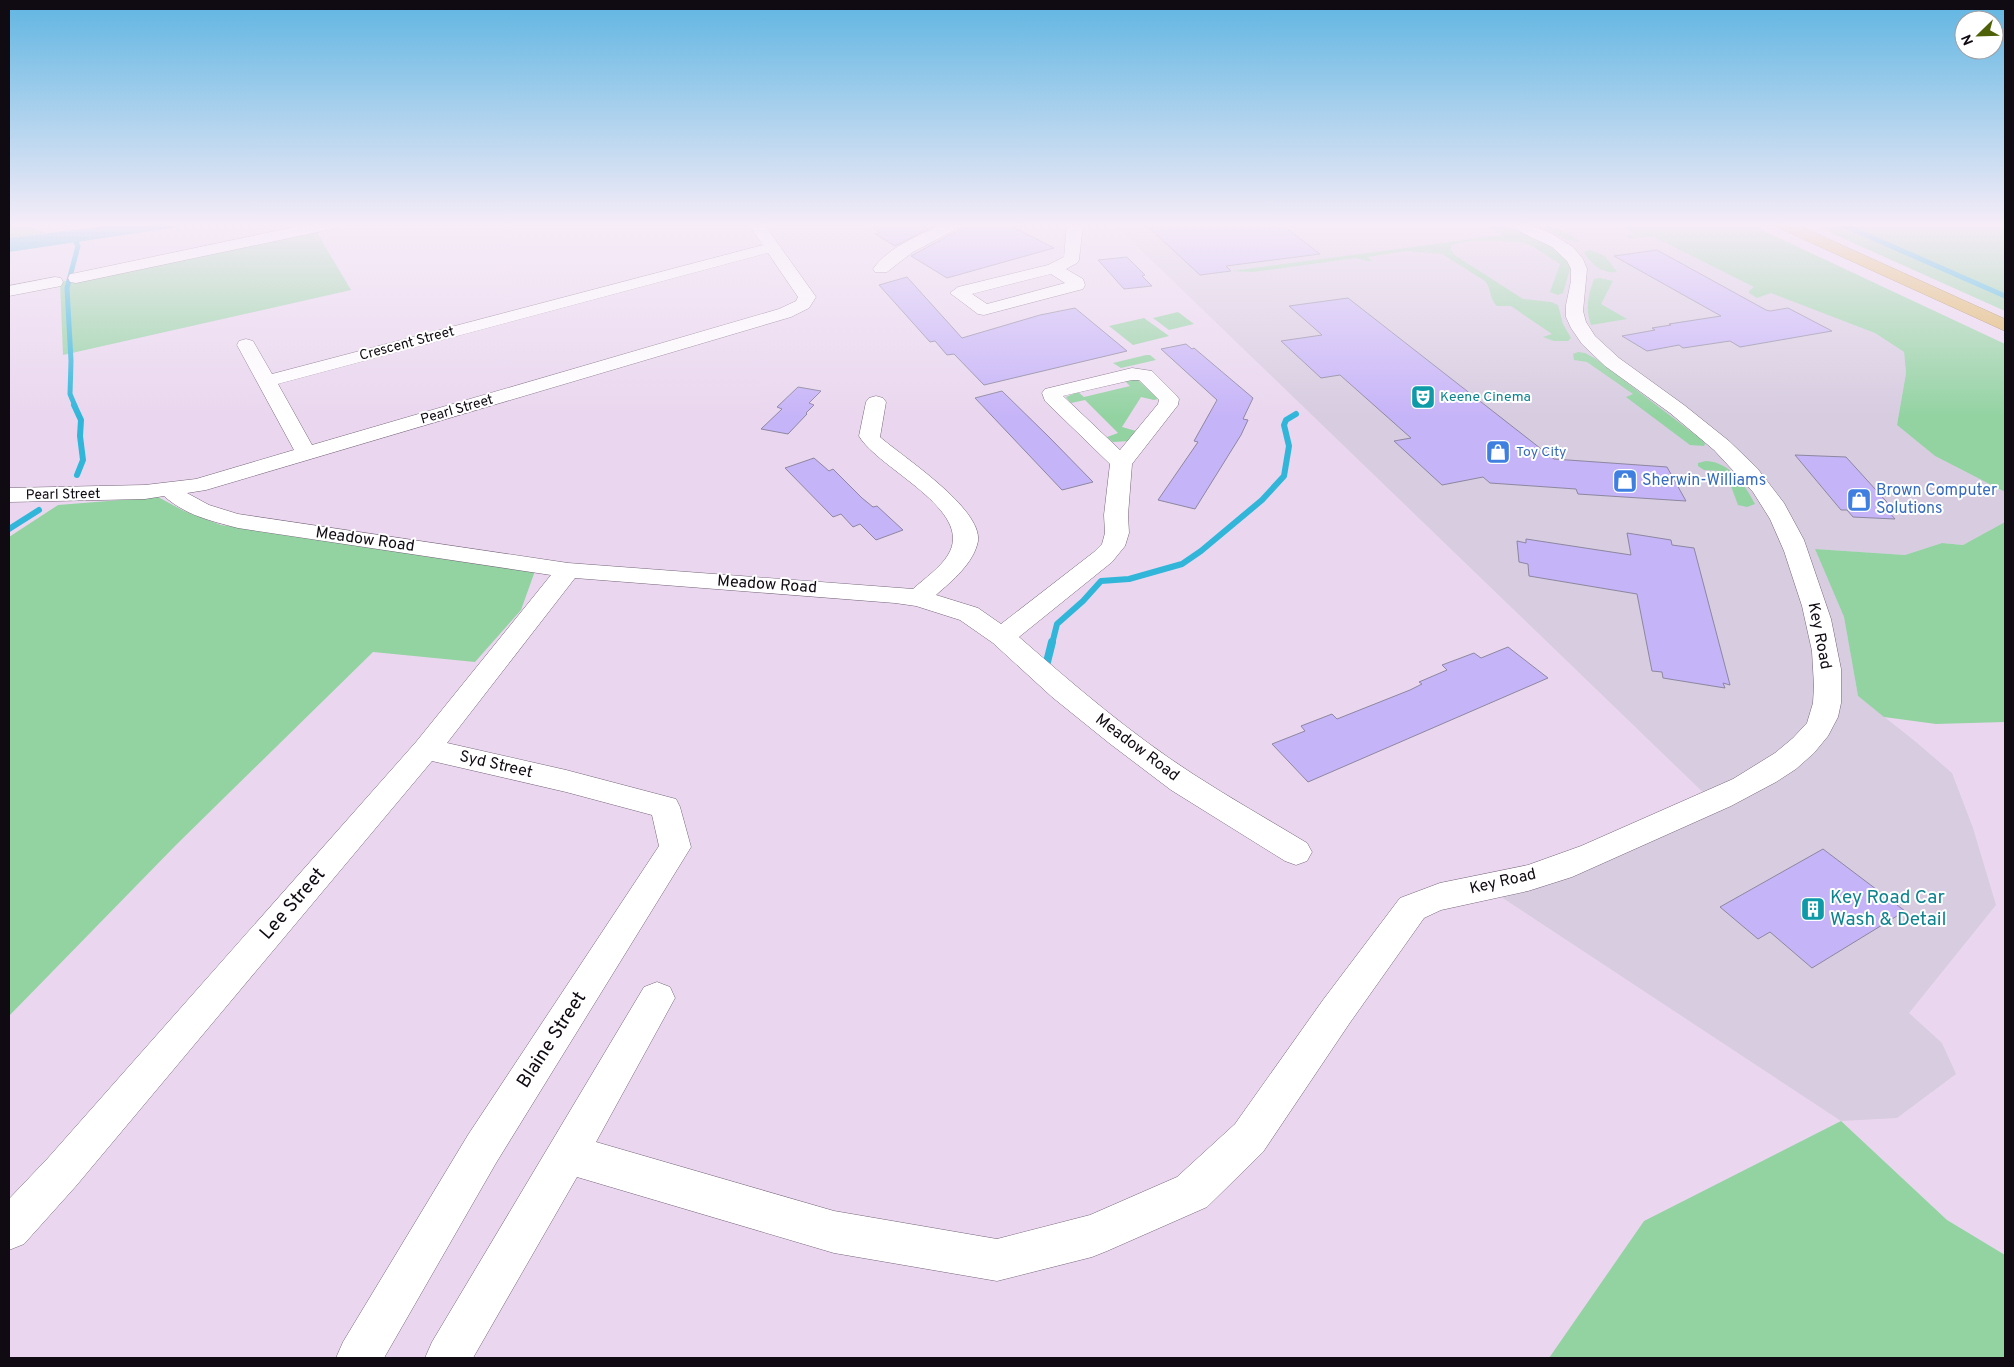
<svg xmlns="http://www.w3.org/2000/svg" width="2014" height="1367" viewBox="0 0 2014 1367" font-family="Overpass,sans-serif">
<style>
.commercial{fill:#d7cce0}
.green{fill:#93d3a2}
.water{fill:#31b6da}
.lines{fill:none;stroke-linecap:round;stroke-linejoin:round}
.stream-far2{stroke:#31b6da;stroke-width:5}
.stream-far1{stroke:#31b6da;stroke-width:6}
.stream{stroke:#31b6da;stroke-width:8}
.building{fill:#c6b4f8;stroke:#8d87a0}
.minor-casing{stroke:#76657a;stroke-width:1}
.highway-casing{stroke:#967743;stroke-width:1}
.minor{fill:#fff;fill-rule:evenodd}
.highway{fill:#deb25e;fill-rule:evenodd}
.labels{text-anchor:middle;dominant-baseline:central;stroke-width:4;stroke-linejoin:round;paint-order:stroke}
.far-street-label{font-size:14px;fill:#100a12;stroke:#fff}
.far-culture-label{font-size:14px;fill:#0d838f;stroke:#fff;text-anchor:start}
.far-shop-label{font-size:14px;fill:#366cbe;stroke:#fff;text-anchor:start}
.shop-label{font-size:16px;fill:#366cbe;stroke:#fff;text-anchor:start}
.street-label{font-size:16px;fill:#100a12;stroke:#fff}
.near-culture-label{font-size:19px;fill:#0d838f;stroke:#fff;text-anchor:start}
.near-street-label{font-size:19px;fill:#100a12;stroke:#fff}
</style>
<rect width="100%" height="100%" fill="#ead7ef"/>
<path class="commercial" d="M1114,224H1647L1875,333L1904,352L1906,373L1897,425L1935,456L2005,492V522L1963,545L1942,543L1905,555L1815,549L1844,617L1858,696L1916,742L1952,773L1973,828L1996,905L1909,1013L1942,1043L1956,1074L1897,1118L1841,1121L1486,887L1712,801Z"/>
<g class="green">
<path d="M9,224H29V226L47,233L9,238Z"/>
<path d="M1481,224C1507,224 1562,241 1570,269L1563,293L1558,295L1550,292L1560,264C1551,259 1533,244 1523,243C1509,241 1464,238 1451,246V250L1456,256L1523,299L1551,302L1558,305L1563,324L1571,338L1568,341H1554L1543,337L1552,334L1511,306H1497C1489,299 1492,289 1485,281L1442,254L1406,251L1368,257L1372,261H1366L1356,258L1253,272L1231,271L1504,235Z"/>
<path d="M1534,224C1553,224 1565,232 1580,241L1568,240Z"/>
<path d="M1617,224H1749L2005,344V492L1935,456L1897,425L1906,373L1904,352L1875,333L1771,293L1757,298L1749,293V291L1754,287L1654,237L1629,238L1627,235L1635,234Z"/>
<path d="M1811,224H2005V311Z"/>
<path d="M316,231L351,290L63,355L60,282Z"/>
<path d="M1590,250L1605,256L1617,272C1603,274 1590,264 1584,252Z"/>
<path d="M1600,278L1613,281L1601,304L1627,319L1591,325C1585,308 1588,296 1594,279Z"/>
<path d="M1178,312L1194,324L1169,330L1153,318Z"/>
<path d="M1144,318L1169,336L1133,345L1109,326Z"/>
<path d="M1578,352L1585,353L1596,359L1702,440L1705,444L1704,446L1690,445L1626,397L1633,394L1587,362L1574,360L1573,354Z"/>
<path d="M1146,355H1150L1156,360L1121,368L1113,363Z"/>
<path d="M1124,380H1138L1158,399L1154,400L1141,397L1122,427L1136,431L1130,441L1113,442L1107,437L1118,433L1085,400L1071,403L1066,397L1078,392L1084,397L1130,386Z"/>
<path d="M1706,461C1730,462 1745,485 1755,504L1747,507L1738,505L1729,481L1721,471L1704,470L1698,466V463Z"/>
<path d="M158,497L184,511L221,525L535,571L521,610L475,662L373,652L176,845L9,1016V537L58,505Z"/>
<path d="M2005,522V722L1936,724L1884,717L1858,696L1844,617L1815,549L1905,555L1942,543L1963,545Z"/>
<path d="M1841,1121L1947,1220L2005,1255V1358H1549L1644,1221Z"/>
</g>
<path class="water" d="M124,224H198L9,252V238Z"/>
<g class="lines">
<g class="stream-far2">
<path d="M1841,224L2005,296"/>
<path d="M75,406L70,394L71,361L67,288L78,246L76,243L79,236"/>
</g>
<g class="stream-far1">
<path d="M74,405L81,420L80,436L83,460L77,475"/>
<path d="M9,529L39,510"/>
<path d="M1052,644L1057,624L1083,601L1101,581L1129,579L1182,564L1201,551L1262,500L1284,476L1289,446L1284,425L1286,420L1296,414"/>
</g>
<path class="stream" d="M1047,662L1052,642"/>
</g>
<g class="building">
<path d="M867,224H938L895,246L875,234L880,233Z"/>
<path d="M965,224H1007L1054,248L947,278L911,256L961,229Z"/>
<path d="M1145,224H1281L1320,254L1226,266L1231,271L1200,275Z"/>
<path d="M1657,250L1766,310L1770,311L1788,308L1832,331L1740,347L1730,341L1683,348L1679,345L1647,351L1622,336L1655,330L1652,328L1671,325L1669,324L1721,316L1614,256Z"/>
<path d="M1127,257L1145,275L1142,276L1152,286L1124,289L1098,260Z"/>
<path d="M907,277L962,338L1040,315L1075,308L1127,351L984,385L954,354L947,355L935,341L930,342L879,285Z"/>
<path d="M1348,298L1554,459L1667,467L1686,501L1578,494L1576,489L1490,483L1483,477L1442,485L1394,441L1411,438L1340,375L1321,378L1281,341L1322,335L1289,306Z"/>
<path d="M1186,344L1192,349L1194,348L1253,398L1243,419L1248,420L1241,435L1195,509L1158,500L1198,442L1194,441L1217,400L1161,349Z"/>
<path d="M798,387L821,391L809,403L814,405L806,413L807,414L788,434L761,429L782,409L777,407Z"/>
<path d="M1002,391L1049,437L1093,482L1062,490L975,398Z"/>
<path d="M1795,455L1846,457L1896,512H1889L1895,519L1853,517L1847,510H1841Z"/>
<path d="M814,458L829,471L833,469L862,498L873,507L877,506L903,530L876,540L860,524L853,527L841,514L833,517L785,468Z"/>
<path d="M1627,533L1671,540L1672,545L1694,548L1730,685L1723,683L1725,688L1663,678L1662,672L1652,671L1637,594L1529,576L1528,564L1519,562L1517,541L1526,543V539L1631,555Z"/>
<path d="M1508,647L1548,678L1308,782L1272,744L1305,731L1301,726L1332,714L1337,719L1410,690L1422,684L1419,682L1447,670L1442,665L1474,653L1481,658Z"/>
<path d="M1823,849L1905,911L1812,968L1770,932L1758,939L1720,907Z"/>
</g>
<g class="lines">
<defs>
<g id="minor">
<path d="M309,224H340L337,227L332,229L76,283L70,282L68,278L70,274L76,273Z"/>
<path d="M748,224H764L816,297L809,308L791,317L206,490L187,493L209,505L238,514L568,563L913,589C925,578 940,568 948,555C976,510 878,469 859,436L866,402L869,398L876,396L883,398L886,402L880,437C903,457 982,508 978,541C974,563 952,581 936,595L978,608L1001,624L1094,552L1102,544L1105,533L1104,515L1110,464L1045,401L1042,393L1045,389L1132,368L1152,371L1176,395L1179,399L1178,405L1132,464L1128,515L1129,533L1125,546L1112,562L1019,637C1074,685 1131,734 1193,774C1230,798 1269,820 1307,843L1312,852L1307,861L1296,865L1285,861L1171,790L1109,743L1052,697L993,643L960,620L916,606L895,603L575,578L447,743L566,770L676,799L680,807L691,847L496,1163L384,1358H336L343,1342L468,1135L659,846L652,815L566,792L432,761L76,1186L24,1244L9,1250V1199L48,1158L416,742L551,575L238,528C211,521 185,515 164,496L145,499L9,502V488L145,485L196,479L294,450L237,345L239,341L246,339L253,341L272,374L763,245ZM768,253L798,297L796,301L779,309L312,445L278,384ZM1132,380H1139L1159,400L1158,404L1120,450L1063,396Z"/>
<path d="M943,224H963L960,227L913,252L887,272H875L873,269C888,247 920,235 943,224Z"/>
<path d="M1067,224H1083L1079,260L1077,263L1066,269L1083,279L1085,285L1083,289L984,315L978,314L950,293L958,287L1048,265L1064,257ZM1051,274L1065,283L987,304L972,294Z"/>
<path d="M1507,224H1529L1552,234L1573,247L1583,259L1587,269L1583,311L1586,322L1595,336L1619,358L1684,405L1729,441L1757,468L1784,503L1804,540L1831,619L1841,669V703L1838,717L1828,736L1814,753L1796,769L1776,782L1731,806L1572,877L1528,891L1441,910L1424,918L1349,1024L1263,1152L1207,1207L1107,1251L1092,1257L997,1281L834,1253L577,1177L473,1358H425L432,1342L644,987L657,982L670,987L675,998L596,1142L834,1211L997,1239L1090,1215L1177,1177L1235,1124L1323,1000L1400,898L1440,883L1528,865L1581,846L1733,779L1775,753L1793,738L1807,723L1813,703L1814,686L1812,651L1802,606L1784,551L1770,519L1753,492L1714,450L1670,413L1605,366L1582,344L1571,328L1566,317V305L1571,281V269L1567,261L1552,247L1510,227Z"/>
<path d="M55,277L61,278L63,282L61,286L9,296V286Z"/>
</g>
<path id="highway" d="M1774,224H1795L2005,319V331L1777,227Z"/>
</defs>
<use href="#minor" class="minor-casing"/>
<use href="#highway" class="highway-casing"/>
<use href="#minor" class="minor"/>
<use href="#highway" class="highway"/>
</g>
<linearGradient id="sky" x2="0" y2="1"><stop stop-color="#5fb5e2"/><stop offset="0.54" stop-color="#f6edf8"/><stop offset="1" stop-color="#f6edf8" stop-opacity="0"/></linearGradient>
<rect width="2014" height="416" fill="url(#sky)"/>
<defs>
<symbol id="theatre-square" viewBox="-11 -11 22 22"><rect x="-9" y="-9" width="18" height="18" rx="4" fill="#0f9aa8" stroke="#fff"/><path d="M-5-5.5Q0-4 5-5.5V0Q5 5 0 6Q-5 5-5 0ZM-3.3-2.5H-1v1.5H-3.3ZM1-2.5H3.3v1.5H1ZM-2.8 1Q0 5.5 2.8 1Z" fill="#fff"/></symbol>
<symbol id="shop-square" viewBox="-11 -11 22 22"><rect x="-9" y="-9" width="18" height="18" rx="4" fill="#3f7fe0" stroke="#fff"/><path d="M-5-2.5h2.3a2.7 3.5 0 0 1 5.4 0H5L5.5 6h-11ZM-1.5-2.5h3a1.5 2.3 0 0 0-3 0Z" fill="#fff"/></symbol>
<symbol id="building-square" viewBox="-11 -11 22 22"><rect x="-9" y="-9" width="18" height="18" rx="4" fill="#0f9aa8" stroke="#fff"/><path d="M-4-6H4V6H1V3H-1V6H-4ZM-2.5-4.3h1.7v1.8h-1.7ZM.8-4.3h1.7v1.8H.8ZM-2.5-1h1.7V.8h-1.7ZM.8-1h1.7V.8H.8Z" fill="#fff"/></symbol>
</defs>
<g fill-rule="evenodd">
<use href="#theatre-square" x="1409" y="383" width="28" height="28"/>
<use href="#shop-square" x="1484" y="438" width="28" height="28"/>
<use href="#shop-square" x="1611" y="467" width="28" height="28"/>
<use href="#shop-square" x="1845" y="486" width="28" height="28"/>
<use href="#building-square" x="1799" y="895" width="28" height="28"/>
</g>
<g class="labels">
<g class="far-street-label">
<text transform="translate(407 344) rotate(-15)">Crescent Street</text>
<text transform="translate(457 410) rotate(-16)">Pearl Street</text>
<text transform="translate(63 495) rotate(-1)">Pearl Street</text>
</g>
<g class="far-culture-label">
<text x="1440" y="397">Keene Cinema</text>
</g>
<g class="far-shop-label">
<text x="1516" y="452">Toy City</text>
</g>
<g class="shop-label">
<text x="1642" y="481">Sherwin-Williams</text>
<text x="1876" y="491">Brown Computer<tspan x="1876" dy="18">Solutions</tspan></text>
</g>
<g class="street-label">
<text transform="translate(365 540) rotate(8)">Meadow Road</text>
<text transform="translate(767 585) rotate(4)">Meadow Road</text>
<text transform="translate(1819 636) rotate(79)">Key Road</text>
<text transform="translate(1137 748) rotate(37)">Meadow Road</text>
<text transform="translate(496 765) rotate(13)">Syd Street</text>
<text transform="translate(1503 882) rotate(-13)">Key Road</text>
</g>
<g class="near-culture-label">
<text x="1830" y="898">Key Road Car<tspan x="1830" dy="22">Wash &amp; Detail</tspan></text>
</g>
<g class="near-street-label">
<text transform="translate(293 904) rotate(-49)">Lee Street</text>
<text transform="translate(552 1040) rotate(-57)">Blaine Street</text>
</g>
</g>
<rect width="2014" height="1367" fill="none" stroke="#100a12" stroke-width="20"/>
<g transform="translate(1979 35) rotate(247)"><circle r="24" fill="#ffffff" stroke="#9f9da0"/>
<path d="M0-4L9 19L0 12L-9 19Z" fill="#4e6108"/>
<text y="-8" font-size="14" font-weight="bold" text-anchor="middle" fill="#100a12">N</text>
</g>
</svg>
